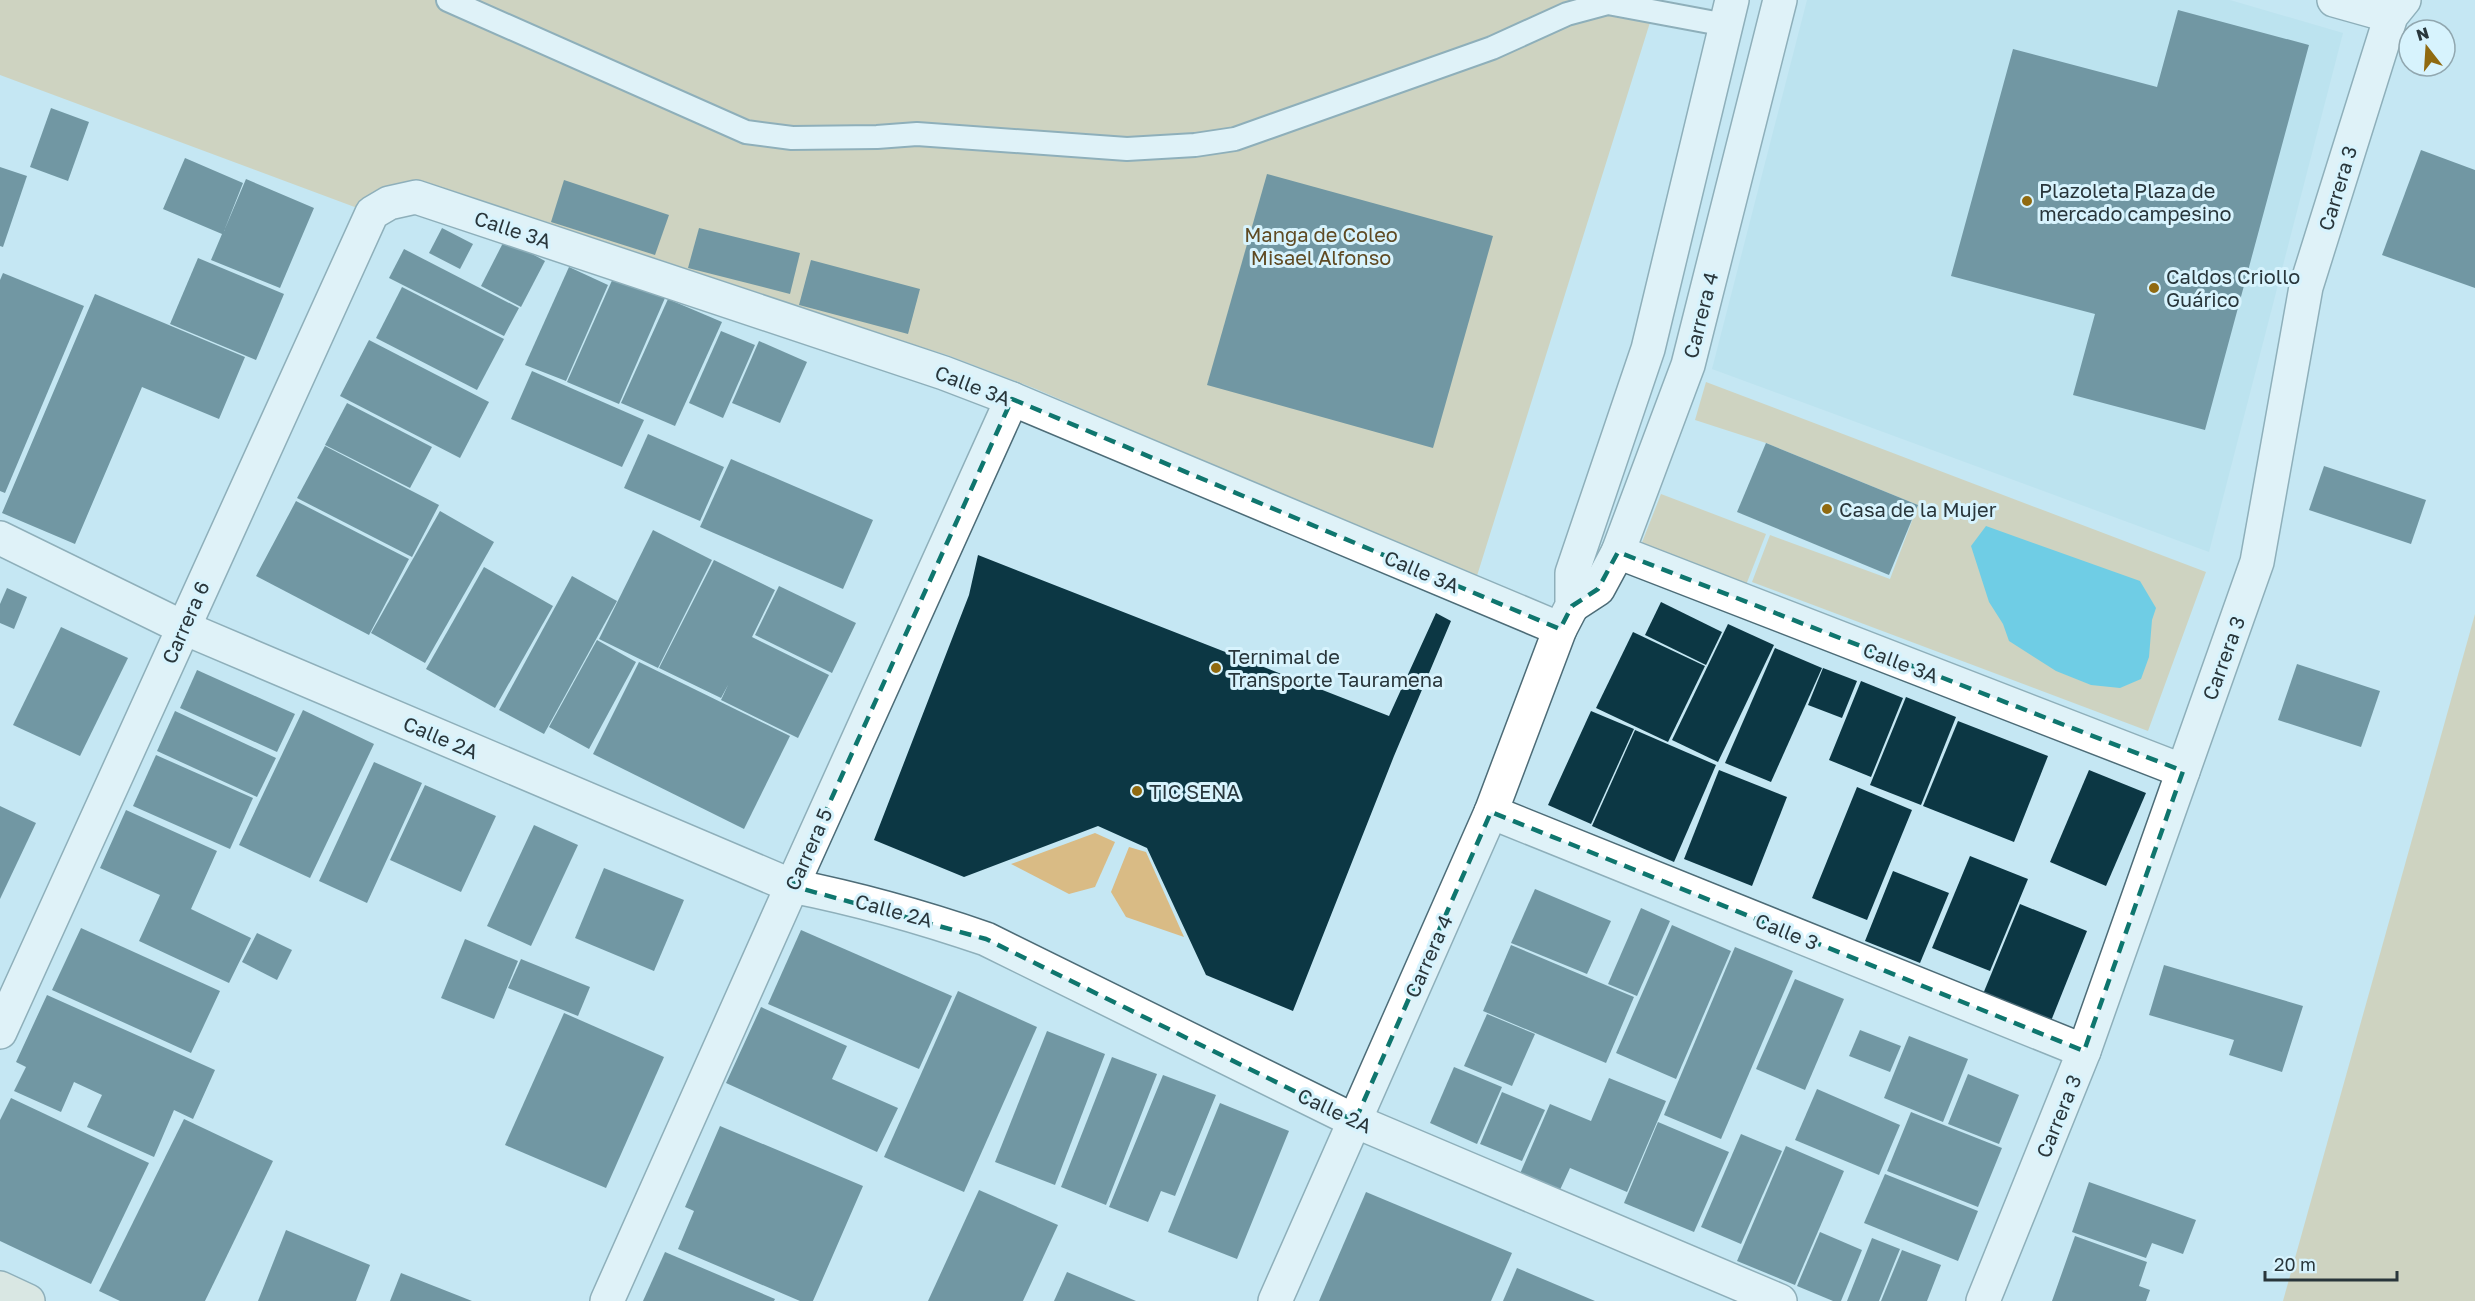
<svg xmlns="http://www.w3.org/2000/svg" width="2475" height="1301" viewBox="0 0 2475 1301" font-family="'Golos Text',sans-serif">
<style>
.built{fill:#b2ddeb}
.green{fill:#d9bb85}
.water{fill:#07aed5}
.building{fill:#0c3744}
.lines{fill:none;stroke-linecap:round;stroke-linejoin:round}
.service-casing{stroke:#4d6c77;stroke-width:26}
.minor-casing{stroke:#4d6c77;stroke-width:36}
.secondary-casing{stroke:#4d6c77;stroke-width:36}
.service{stroke:#fff;stroke-width:22}
.minor{stroke:#fff;stroke-width:33}
.secondary{stroke:#f2e7d1;stroke-width:33}
.marked{fill:none;stroke:#0f766e;stroke-width:4.5;stroke-dasharray:12 8;stroke-linejoin:round}
.poi-dot{fill:#906a10;stroke:#d7f3fd;stroke-width:2}
.labels{text-anchor:middle;dominant-baseline:central;stroke-width:6;stroke-linejoin:round;paint-order:stroke}
.street-label{font-size:20px;fill:#29363b;stroke:#d7f3fd}
.poi-label{font-size:20px;fill:#29363b;stroke:#d7f3fd;text-anchor:start}
.park-label{font-size:20px;fill:#5f4a23;stroke:#d7f3fd}
</style>
<rect width="100%" height="100%" fill="#c5e7f3"/>
<path class="built" d="M1807,0H2230L2343,33L2209,552L1712,369Z"/>
<g class="green">
<path d="M0,0H1657L1476,579L1036,389L947,355L417,190L360,209L0,75Z"/>
<path d="M1706,382L2206,572L2148,731L1752,582L1770,535L1890,579L1918,505L1766,443L1695,420Z"/>
<path d="M1661,494L1766,534L1746,585L1641,545Z"/>
<path d="M2475,614V1301H2283Z"/>
<path d="M1095,833L1115,842L1095,887L1069,894L1011,864Z"/>
<path d="M1129,847L1146,852L1184,937L1126,917L1111,892Z"/>
</g>
<path class="water" d="M1986,526L2140,581L2156,608L2152,620L2149,657L2141,679L2120,688L2091,685L2056,671L2009,641L2003,624L1989,602L1971,546Z"/>
<g class="building">
<path d="M2178,10L2309,45L2205,430L2073,395L2095,314L1951,276L2013,49L2157,87Z"/>
<path d="M51,108L89,122L68,181L30,167Z"/>
<path d="M2421,150L2475,170V288L2382,255Z"/>
<path d="M185,158L243,183L224,231L246,179L314,208L280,288L211,260L222,234L163,209Z"/>
<path d="M0,167L27,176L3,247L0,246Z"/>
<path d="M1267,174L1493,236L1433,448L1207,385Z"/>
<path d="M564,180L669,215L655,255L551,222Z"/>
<path d="M442,228L473,244L460,269L429,253Z"/>
<path d="M699,228L800,253L790,294L688,268Z"/>
<path d="M505,239L545,261L521,307L481,286Z"/>
<path d="M404,249L519,308L504,336L389,278Z"/>
<path d="M198,258L284,294L256,360L170,324Z"/>
<path d="M811,260L920,289L908,334L799,305Z"/>
<path d="M569,267L608,285L566,381L525,365Z"/>
<path d="M3,273L84,306L5,493L0,491V280Z"/>
<path d="M614,276L665,298L619,404L567,382Z"/>
<path d="M402,287L504,339L477,390L376,338Z"/>
<path d="M95,294L245,357L219,419L142,387L75,544L2,513Z"/>
<path d="M668,299L722,322L675,426L621,403Z"/>
<path d="M721,331L755,345L723,418L689,403Z"/>
<path d="M369,340L489,402L460,458L340,396Z"/>
<path d="M759,341L807,362L780,423L732,403Z"/>
<path d="M532,371L644,420L622,467L511,419Z"/>
<path d="M347,403L432,447L410,488L325,445Z"/>
<path d="M648,434L724,467L700,521L624,488Z"/>
<path d="M1766,443L1918,505L1889,575L1737,512Z"/>
<path d="M325,446L439,505L412,557L297,498Z"/>
<path d="M731,459L873,520L843,589L700,527Z"/>
<path d="M2324,466L2426,500L2411,544L2309,510Z"/>
<path d="M296,501L409,559L369,635L256,576Z"/>
<path d="M440,511L494,542L425,663L371,633Z"/>
<path d="M653,530L712,560L658,668L599,639Z"/>
<path d="M978,555L1389,716L1436,613L1451,621L1394,756L1293,1011L1206,975L1147,848L1098,826L964,877L874,840L969,595Z"/>
<path d="M714,560L775,590L752,637L829,675L798,738L721,700L728,685L721,698L659,668Z"/>
<path d="M484,567L553,606L495,708L426,669Z"/>
<path d="M572,576L617,601L544,734L499,710Z"/>
<path d="M779,586L856,623L832,673L755,635Z"/>
<path d="M7,588L27,597L14,629L0,623V604Z"/>
<path d="M1661,602L1722,632L1706,665L1645,635Z"/>
<path d="M1728,624L1774,645L1718,762L1672,740Z"/>
<path d="M61,627L128,658L80,756L13,725Z"/>
<path d="M1633,632L1705,666L1668,742L1596,708Z"/>
<path d="M597,640L636,662L589,749L549,727Z"/>
<path d="M1775,648L1822,668L1771,782L1725,763Z"/>
<path d="M639,662L790,736L744,829L593,754Z"/>
<path d="M2297,664L2380,691L2361,747L2278,720Z"/>
<path d="M1823,668L1857,681L1842,718L1808,705Z"/>
<path d="M197,670L295,714L277,752L180,708Z"/>
<path d="M1861,681L1903,698L1871,777L1829,760Z"/>
<path d="M1906,697L1956,717L1921,805L1870,785Z"/>
<path d="M303,710L374,744L310,878L239,845Z"/>
<path d="M175,711L276,758L257,797L157,751Z"/>
<path d="M1591,711L1634,729L1591,824L1548,805Z"/>
<path d="M1958,721L2048,756L2014,842L1923,806Z"/>
<path d="M1635,730L1716,765L1674,862L1592,826Z"/>
<path d="M156,755L253,798L230,849L133,806Z"/>
<path d="M374,762L422,783L367,903L319,881Z"/>
<path d="M1719,770L1787,797L1752,886L1684,859Z"/>
<path d="M2089,770L2146,793L2106,886L2050,862Z"/>
<path d="M425,785L496,816L461,892L390,860Z"/>
<path d="M1857,787L1912,810L1867,920L1812,898Z"/>
<path d="M0,806L36,823L0,899Z"/>
<path d="M126,810L217,851L191,909L251,938L229,983L139,941L160,895L100,868Z"/>
<path d="M534,825L578,845L531,946L487,926Z"/>
<path d="M1970,856L2028,879L1990,971L1932,948Z"/>
<path d="M604,868L684,900L654,971L575,938Z"/>
<path d="M1893,871L1949,893L1920,963L1865,941Z"/>
<path d="M1535,889L1611,921L1587,974L1511,943Z"/>
<path d="M2020,904L2087,931L2051,1021L1983,994Z"/>
<path d="M1641,908L1670,921L1637,996L1608,984Z"/>
<path d="M1672,925L1731,951L1676,1079L1616,1053Z"/>
<path d="M81,928L220,991L191,1053L52,990Z"/>
<path d="M801,930L952,996L919,1069L768,1004Z"/>
<path d="M257,933L292,950L277,980L242,962Z"/>
<path d="M465,939L518,961L494,1019L441,998Z"/>
<path d="M1511,945L1634,997L1606,1063L1483,1011Z"/>
<path d="M1735,947L1793,971L1721,1139L1664,1115Z"/>
<path d="M521,959L590,987L578,1016L508,988Z"/>
<path d="M2164,965L2303,1006L2282,1072L2229,1055L2234,1040L2149,1015Z"/>
<path d="M1795,979L1844,999L1805,1090L1756,1069Z"/>
<path d="M958,991L1037,1027L964,1192L884,1157Z"/>
<path d="M47,995L215,1070L193,1119L174,1110L154,1157L87,1127L102,1095L74,1082L61,1112L14,1091L26,1067L16,1062Z"/>
<path d="M761,1007L847,1046L832,1079L898,1108L877,1152L726,1083Z"/>
<path d="M564,1013L664,1057L606,1188L505,1145Z"/>
<path d="M1487,1014L1535,1034L1512,1086L1464,1066Z"/>
<path d="M1860,1030L1901,1046L1890,1072L1849,1056Z"/>
<path d="M1047,1031L1105,1054L1055,1185L995,1162Z"/>
<path d="M1909,1036L1968,1059L1943,1122L1884,1098Z"/>
<path d="M1112,1057L1157,1074L1106,1205L1061,1187Z"/>
<path d="M1454,1067L1502,1087L1477,1144L1430,1123Z"/>
<path d="M1968,1074L2019,1095L1999,1144L1948,1124Z"/>
<path d="M1163,1075L1216,1095L1175,1196L1161,1191L1148,1222L1109,1207Z"/>
<path d="M1609,1078L1666,1101L1627,1192L1570,1168L1559,1192L1519,1176L1550,1104L1591,1121Z"/>
<path d="M1817,1089L1900,1125L1879,1175L1795,1140Z"/>
<path d="M1502,1092L1545,1110L1522,1161L1480,1144Z"/>
<path d="M11,1098L149,1163L91,1284L0,1241V1120Z"/>
<path d="M1220,1103L1289,1131L1237,1259L1168,1232Z"/>
<path d="M1911,1112L2002,1148L1978,1207L1887,1171Z"/>
<path d="M184,1119L273,1161L205,1301H120L99,1291Z"/>
<path d="M1658,1122L1729,1152L1694,1232L1624,1203Z"/>
<path d="M720,1126L863,1186L813,1301H800L678,1249L694,1211L685,1207Z"/>
<path d="M1741,1134L1782,1151L1741,1244L1701,1227Z"/>
<path d="M1786,1146L1844,1171L1795,1285L1737,1261Z"/>
<path d="M1885,1174L1978,1211L1958,1261L1864,1223Z"/>
<path d="M2089,1182L2196,1220L2183,1254L2152,1243L2146,1258L2072,1232Z"/>
<path d="M979,1190L1058,1225L1023,1301H928Z"/>
<path d="M1366,1192L1512,1253L1491,1301H1319Z"/>
<path d="M286,1230L370,1265L356,1301H258Z"/>
<path d="M1820,1232L1862,1250L1841,1301H1833L1797,1286Z"/>
<path d="M2075,1236L2147,1262L2139,1286L2150,1290L2146,1301H2052Z"/>
<path d="M1872,1238L1900,1249L1879,1301H1847Z"/>
<path d="M1902,1250L1941,1265L1927,1301H1881Z"/>
<path d="M665,1252L775,1299L774,1301H643Z"/>
<path d="M1517,1268L1595,1301H1503Z"/>
<path d="M1067,1272L1136,1301H1054Z"/>
<path d="M401,1273L472,1301H390Z"/>
</g>
<g class="lines">
<defs>
<path id="service" d="M448,0L746,132L792,138L877,137L917,134L1127,149L1195,145L1235,139L1492,48L1567,14L1608,3L1726,25"/>
<g id="minor">
<path d="M2334,0L2391,16"/>
<path d="M0,538L182,627L792,886C858,899 922,917 986,939L1355,1121L1780,1301"/>
<path d="M1618,552L2183,771"/>
<path d="M1572,606L1598,589L1618,552L1688,365L1780,0"/>
<path d="M1491,812L2084,1051"/>
<path d="M0,1032L372,213L389,203L416,197L944,373L1012,399L1560,629"/>
<path d="M607,1301L792,886L1012,399"/>
<path d="M1275,1301L1491,812L1560,629L1572,606V573L1648,349L1732,0"/>
<path d="M1983,1301L2084,1051L2257,562L2306,287L2391,16L2404,0"/>
</g>
<path id="secondary" d="M0,1288L28,1301"/>
</defs>
<use href="#service" class="service-casing"/>
<use href="#minor" class="minor-casing"/>
<use href="#secondary" class="secondary-casing"/>
<use href="#service" class="service"/>
<use href="#minor" class="minor"/>
<use href="#secondary" class="secondary"/>
</g>
<path d="M0 0H2475V1301H0ZM1012,399L1560,629L1572,606L1598,589L1618,552L2183,771L2084,1051L1491,812L1355,1121L986,939L792,886Z" fill="#c5e7f3" fill-opacity=".55" fill-rule="evenodd"/>
<path class="marked" d="M1012,399L1560,629L1572,606L1598,589L1618,552L2183,771L2084,1051L1491,812L1355,1121L986,939L792,886Z"/>
<g class="poi-dot">
<circle cx="2027" cy="201" r="6"/>
<circle cx="2154" cy="288" r="6"/>
<circle cx="1827" cy="509" r="6"/>
<circle cx="1216" cy="668" r="6"/>
<circle cx="1137" cy="791" r="6"/>
</g>
<g class="labels">
<g class="street-label">
<text transform="translate(2337 188) rotate(-73)">Carrera 3</text>
<text transform="translate(513 229) rotate(18)">Calle 3A</text>
<text transform="translate(1700 315) rotate(-76)">Carrera 4</text>
<text transform="translate(973 385) rotate(21)">Calle 3A</text>
<text transform="translate(1422 571) rotate(23)">Calle 3A</text>
<text transform="translate(185 622) rotate(-66)">Carrera 6</text>
<text transform="translate(2223 658) rotate(-70)">Carrera 3</text>
<text transform="translate(1901 662) rotate(21)">Calle 3A</text>
<text transform="translate(441 737) rotate(23)">Calle 2A</text>
<text transform="translate(808 849) rotate(-66)">Carrera 5</text>
<text transform="translate(894 910) rotate(15)">Calle 2A</text>
<text transform="translate(1787 931) rotate(22)">Calle 3</text>
<text transform="translate(1428 956) rotate(-66)">Carrera 4</text>
<text transform="translate(1335 1110) rotate(25)">Calle 2A</text>
<text transform="translate(2058 1116) rotate(-68)">Carrera 3</text>
</g>
<g class="poi-label">
<text x="2039" y="190">Plazoleta Plaza de<tspan x="2039" dy="23">mercado campesino</tspan></text>
<text x="2166" y="276">Caldos Criollo<tspan x="2166" dy="23">Guárico</tspan></text>
<text x="1839" y="509">Casa de la Mujer</text>
<text x="1228" y="656">Ternimal de<tspan x="1228" dy="23">Transporte Tauramena</tspan></text>
<text x="1149" y="791">TIC SENA</text>
</g>
<g class="park-label">
<text x="1321" y="234">Manga de Coleo<tspan x="1321" dy="23">Misael Alfonso</tspan></text>
</g>
</g>
<g transform="translate(2427 48) rotate(343)"><circle r="28" fill="#d7f3fd" stroke="#91a7af" stroke-width="1.5"/>
<path d="M0-4.5L10 22L0 15L-10 22Z" fill="#906a10"/>
<text y="-9" font-size="16" font-weight="bold" text-anchor="middle" fill="#29363b">N</text>
</g>
<path d="M2265 1271v9h132v-9" fill="none" stroke="#29363b" stroke-width="3"/>
<text x="2274" y="1271" font-size="18" fill="#29363b" stroke="#d7f3fd" stroke-width="4.5" paint-order="stroke">20 m</text>
</svg>
